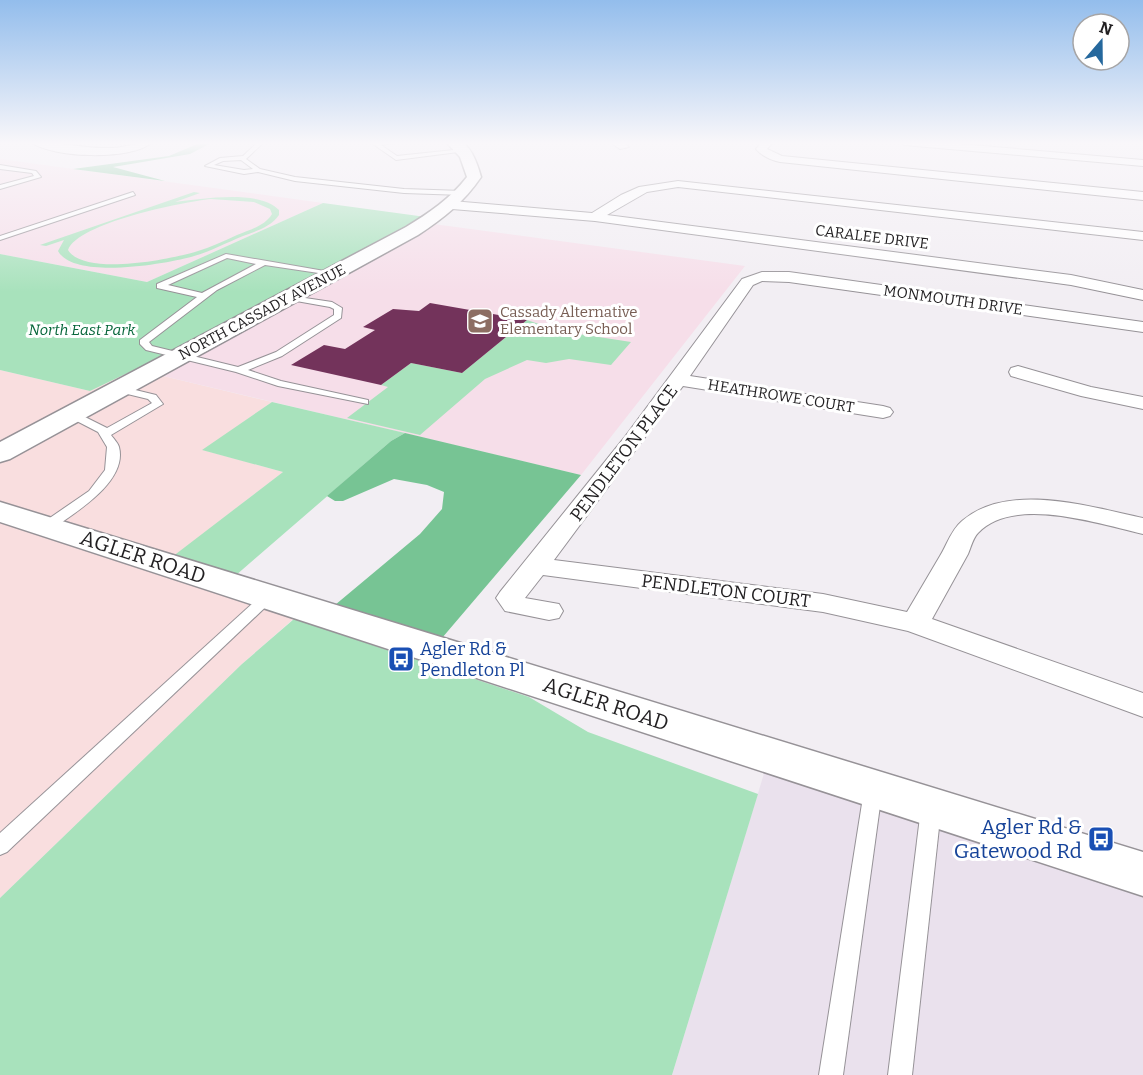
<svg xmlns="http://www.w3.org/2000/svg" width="1143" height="1075" viewBox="0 0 1143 1075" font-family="Bitter,serif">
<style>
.commercial{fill:#f9dedf}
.built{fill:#eae1ed}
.education{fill:#f6dee9}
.green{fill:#a8e2bc;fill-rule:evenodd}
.forest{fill:#77c494}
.building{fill:#73335b}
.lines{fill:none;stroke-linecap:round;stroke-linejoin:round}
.service-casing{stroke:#969297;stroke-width:2}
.minor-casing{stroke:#969297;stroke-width:2}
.secondary-casing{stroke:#969297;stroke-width:3}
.service{fill:#fff;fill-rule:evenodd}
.minor{fill:#fff;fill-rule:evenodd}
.secondary{fill:#fff;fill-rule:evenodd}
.labels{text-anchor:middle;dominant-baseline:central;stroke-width:6;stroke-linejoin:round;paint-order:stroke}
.far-street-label{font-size:15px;fill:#211f21;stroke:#fff}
.far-education-label{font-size:15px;fill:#785e54;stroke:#fff;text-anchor:start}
.far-park-label{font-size:15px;font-style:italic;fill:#06663a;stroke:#fff}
.street-label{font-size:18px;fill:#211f21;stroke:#fff}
.transit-label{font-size:18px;fill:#164399;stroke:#fff;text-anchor:start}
.near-street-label{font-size:21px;fill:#211f21;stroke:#fff}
.near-transit-label{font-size:21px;fill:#164399;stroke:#fff;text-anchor:end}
</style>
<rect width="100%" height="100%" fill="#f2eef3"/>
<path class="commercial" d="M140,367L159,375L272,402L203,450L283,472L173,557L315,600L242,664L0,898V370L90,391Z"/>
<path class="built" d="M766,767L1143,887V1075H672Z"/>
<g class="education">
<path d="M0,159L323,203L147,282L0,254Z"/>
<path d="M433,224L745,266L581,475L159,375Z"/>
</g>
<g class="green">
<path d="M194,192L200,193L175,202C201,199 259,189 279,210V215C271,227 256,231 243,236C226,243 209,252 191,257C164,264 74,280 58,251L64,240L46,246L40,245ZM211,199L254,202L270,209L272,214C265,226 249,230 237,235C224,241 211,247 198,251C172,259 85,277 68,250C78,223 182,202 211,199Z"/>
<path d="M323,203L426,217L140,367L90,391L0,370V254L147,282Z"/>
<path d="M527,320L560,331L631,342L611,365L569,359L546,363L527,360L485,379L420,435L347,418L388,387L381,385L411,363L462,373Z"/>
<path d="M272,402L405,433L391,441L235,576L172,557L283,472L202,450Z"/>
<path d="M294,619L529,697L588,732L758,794L672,1075H0V898L242,664Z"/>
</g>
<g class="forest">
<path d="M202,142H213L190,154L113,167L165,181L73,169L169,156Z"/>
<path d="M405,433L581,475L442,638L335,605L420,534L442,509L444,492L427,485L394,479L343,501H335L327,496L391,441Z"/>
</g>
<path class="building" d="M430,303L527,320L462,373L411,363L381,385L291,365L324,345L345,349L375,330L363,327L393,309L419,311Z"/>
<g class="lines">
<defs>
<g id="service">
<path d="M258,142H264L246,159L260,169L295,177L404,189L463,191L466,193L463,195L404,193L295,181L258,172L244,174L205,166L220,158L243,156ZM241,160L253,169L244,170L214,165L223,161Z"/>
<path d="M401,142L381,145L397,156L463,149L466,151L396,160L373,144Z"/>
<path d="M0,165L36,171L41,177L0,189V185L34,176L32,173L0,169Z"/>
<path d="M133,192L135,195L0,240V236Z"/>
<path d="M226,254L336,273L332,275L265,265L217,290L149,342L152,346L238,367L276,352L334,315V309L330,307L285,299V295L332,302L342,308L341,318L282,356L248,370L281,381L368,400V404L278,386L236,372L146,350L140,344V340L197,297L157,288V284ZM227,258L256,264L202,293L168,285Z"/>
<path d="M119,386L156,395L163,404L111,435C113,438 118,443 119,447C128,482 74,513 51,530H41L39,527L41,524L89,491L105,470L107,447L98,432L67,416V412H75L107,428L152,403L148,399L115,391L114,389Z"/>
<path d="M268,592L273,594L275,597L273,600L7,852L0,855V833L263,594Z"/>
<path d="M873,783L880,786L882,791L843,1075H819L864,791L866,786Z"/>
<path d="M931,801L938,803L941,809L912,1075H888L921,809L924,803Z"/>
</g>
<g id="minor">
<path d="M31,142C58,141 84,149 111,148C125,148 138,142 152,142C133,161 51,158 31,142Z"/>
<path d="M610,142H622L629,147L620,149Z"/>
<path d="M762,142H773L767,149L782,156L1143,192V200L780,162C771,160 762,156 756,149Z"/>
<path d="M899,142H937L1143,160V166L904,145Z"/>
<path d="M678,181L1143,232V240L678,187L647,192L607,215L1071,275L1143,290V300L1071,285L595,221L452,209L446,205L452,201L592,213L621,195L639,187Z"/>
<path d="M762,272H789L1143,322V332L789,282L762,281L753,285L690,376L883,406L890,408L893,412L890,416L883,418L683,386L554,560L823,594L907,612C918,593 929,575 940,556C947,545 951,530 962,521C1008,481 1090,507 1143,518V534C1100,524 1013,495 978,533C973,538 971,547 968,554C956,576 944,597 932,619L1143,693V717L908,631L823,612L543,575L525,598L559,604L563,611L559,618L549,620L505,611L496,598L500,592L624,438L742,279Z"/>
<path d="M1018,366L1091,387L1143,397V409L1081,396L1011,376L1009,372L1011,368Z"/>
</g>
<g id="secondary">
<path d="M446,142C450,142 457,141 461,142C472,147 478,166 481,177C464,202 444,218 418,235L10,459L0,462V442L406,227C429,213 450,199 467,177L460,157Z"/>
<path d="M0,502L1143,852V896L0,522Z"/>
</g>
</defs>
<use href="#service" class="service-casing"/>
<use href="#minor" class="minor-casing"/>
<use href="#secondary" class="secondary-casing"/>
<use href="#service" class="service"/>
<use href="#minor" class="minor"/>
<use href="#secondary" class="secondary"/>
</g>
<linearGradient id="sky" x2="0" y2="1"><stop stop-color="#93bdec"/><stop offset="0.49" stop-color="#f9f7fa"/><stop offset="1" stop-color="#f9f7fa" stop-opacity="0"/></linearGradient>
<rect width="1143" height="292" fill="url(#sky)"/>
<defs>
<symbol id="school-square" viewBox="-11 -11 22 22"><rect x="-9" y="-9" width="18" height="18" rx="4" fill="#8d6e63" stroke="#fff"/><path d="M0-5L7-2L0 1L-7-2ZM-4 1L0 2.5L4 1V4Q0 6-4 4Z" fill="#fff"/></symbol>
<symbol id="bus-square" viewBox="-11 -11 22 22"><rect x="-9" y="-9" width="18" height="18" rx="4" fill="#1a4fb4" stroke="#fff"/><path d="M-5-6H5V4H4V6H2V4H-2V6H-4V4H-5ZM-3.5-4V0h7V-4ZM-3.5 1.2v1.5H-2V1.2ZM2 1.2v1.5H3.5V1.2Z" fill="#fff"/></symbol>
</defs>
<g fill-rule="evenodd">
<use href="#school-square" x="465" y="306" width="30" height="30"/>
<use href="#bus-square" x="386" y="644" width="30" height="30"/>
<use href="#bus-square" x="1086" y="824" width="30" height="30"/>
</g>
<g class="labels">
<g class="far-street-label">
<text transform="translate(872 237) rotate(7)">CARALEE DRIVE</text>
<text transform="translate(953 300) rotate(8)">MONMOUTH DRIVE</text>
<text transform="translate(262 312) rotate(-28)">NORTH CASSADY AVENUE</text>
<text transform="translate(781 396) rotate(9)">HEATHROWE COURT</text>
</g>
<g class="far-education-label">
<text x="500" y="312">Cassady Alternative<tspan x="500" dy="17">Elementary School</tspan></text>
</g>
<g class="far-park-label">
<text x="82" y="330">North East Park</text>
</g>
<g class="street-label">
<text transform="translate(624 453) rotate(-53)">PENDLETON PLACE</text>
<text transform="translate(726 591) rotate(7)">PENDLETON COURT</text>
</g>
<g class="transit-label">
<text x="420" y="649">Agler Rd &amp;<tspan x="420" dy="21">Pendleton Pl</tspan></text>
</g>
<g class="near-street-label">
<text transform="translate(143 557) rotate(18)">AGLER ROAD</text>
<text transform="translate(606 704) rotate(18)">AGLER ROAD</text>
</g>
<g class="near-transit-label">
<text x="1082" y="827">Agler Rd &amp;<tspan x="1082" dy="24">Gatewood Rd</tspan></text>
</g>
</g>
<g transform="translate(1101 42) rotate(20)"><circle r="28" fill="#ffffff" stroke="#a6a5a6" stroke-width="1.5"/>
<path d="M0-4.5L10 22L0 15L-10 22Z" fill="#25689d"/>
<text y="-9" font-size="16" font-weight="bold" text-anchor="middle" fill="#211f21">N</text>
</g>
</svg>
